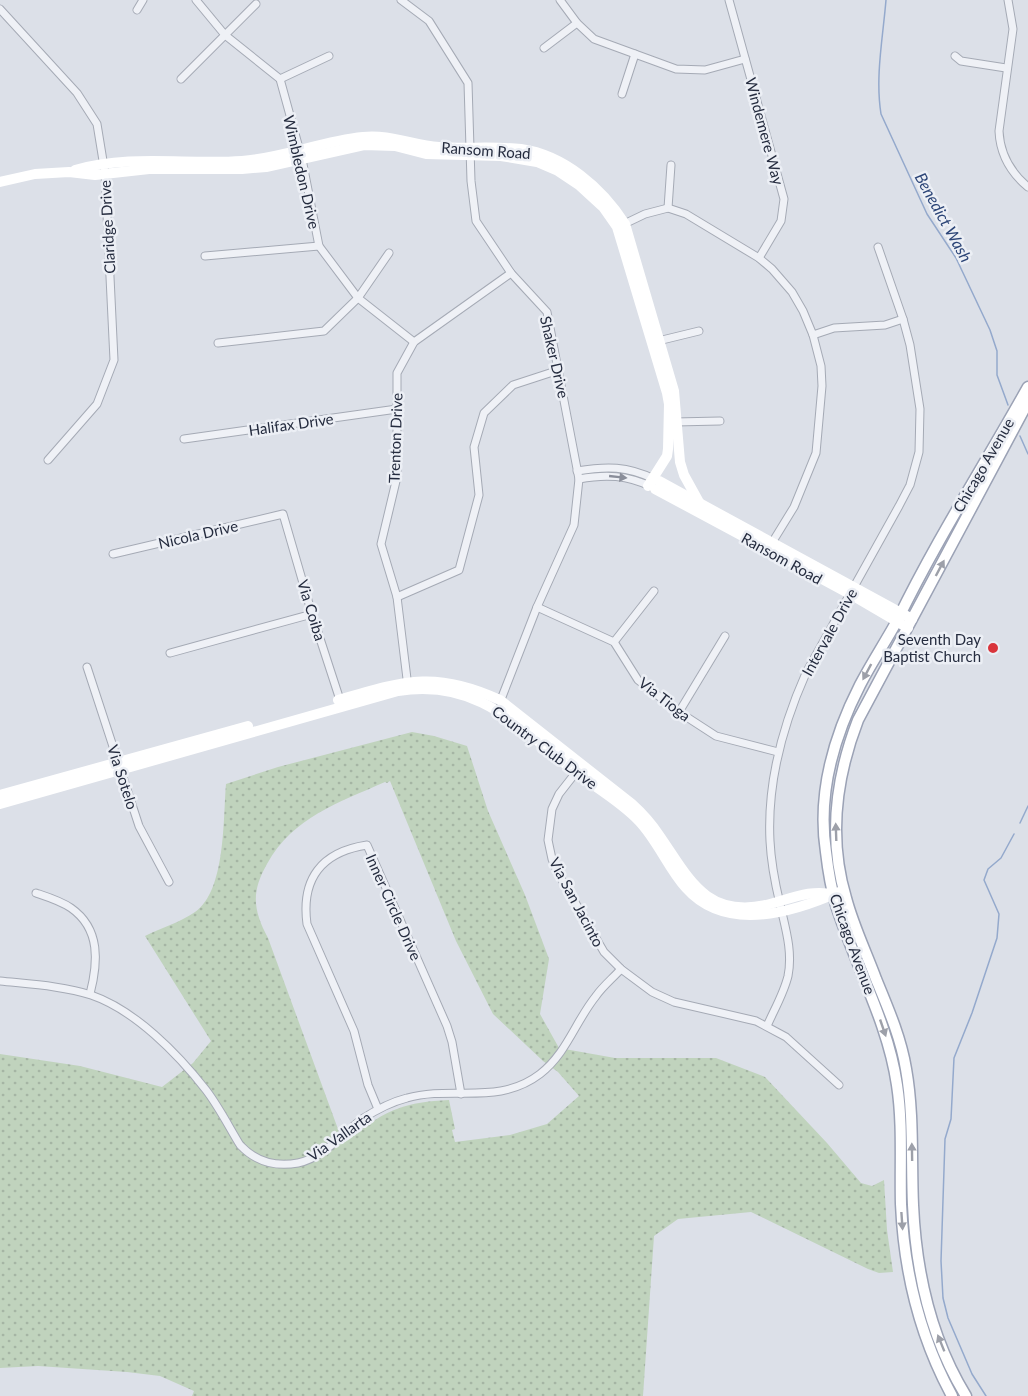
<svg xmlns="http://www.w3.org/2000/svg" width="1028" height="1396" viewBox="0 0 1028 1396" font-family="Lato,sans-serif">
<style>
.grass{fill:url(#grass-dots);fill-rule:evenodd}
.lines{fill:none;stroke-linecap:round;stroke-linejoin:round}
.stream{stroke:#94a9cc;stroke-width:1.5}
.street-casing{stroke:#a5aab5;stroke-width:9}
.primary-casing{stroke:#9ba2b5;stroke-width:13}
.street{stroke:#eff1f6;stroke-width:7}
.secondary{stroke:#fff;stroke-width:10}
.primary{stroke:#fff;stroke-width:10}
.oneway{fill:#8a8e9a}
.oneway2{fill:#9da0a9}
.poi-dot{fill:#d9353c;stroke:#eceff5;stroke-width:2}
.labels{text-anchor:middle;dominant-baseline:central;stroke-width:5;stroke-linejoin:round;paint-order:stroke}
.street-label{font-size:15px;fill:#252c3f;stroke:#eceff5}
.poi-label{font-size:15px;fill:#252c3f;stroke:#eceff5;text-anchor:end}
.water-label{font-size:16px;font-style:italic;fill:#2c4577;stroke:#eceff5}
</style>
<defs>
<pattern id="grass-dots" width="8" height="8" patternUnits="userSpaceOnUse" patternTransform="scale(1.5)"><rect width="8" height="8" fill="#c0d3bd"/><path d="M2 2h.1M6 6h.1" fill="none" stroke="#a5b5a4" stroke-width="1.8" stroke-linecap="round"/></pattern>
</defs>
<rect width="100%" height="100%" fill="#dce0e8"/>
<path class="grass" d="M412,732L434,736L467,746L488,811L525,895L549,959L540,1014L559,1048L615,1058H716L765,1077L827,1143L861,1183L872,1186L884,1180L887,1230L893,1272L879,1273L868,1269L751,1212L678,1219L654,1236L643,1396H192L194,1391L160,1376L127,1372L38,1366L0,1368V1054L80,1066L162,1087L193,1063L211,1041L145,936C161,928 181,922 195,912C226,891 223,818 226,784L278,767ZM390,781L456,941L493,1014L543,1061L558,1072L579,1096L547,1124L510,1135L455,1142L452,1130L455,1129L449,1100C406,1102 387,1109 353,1136L338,1129L268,938C253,910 251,892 267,864C293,817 338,803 385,782L387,783Z"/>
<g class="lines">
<g class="stream">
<path d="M886,0C883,37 875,77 881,114L927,214L956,258L990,330L997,351V375L1008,405"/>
<path d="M1020,436L1028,454"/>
<path d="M1020,823L1028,806"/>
<path d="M986,1396L972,1374L948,1318L943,1298L941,1261L945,1139L951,1119L954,1058L972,1013L997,938L999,914L984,880L988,869L1001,858L1014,834"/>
</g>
<defs>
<g id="street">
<path d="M196,0L225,35L280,79L302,159L319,246L358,298L414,342"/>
<path d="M401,0L429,21L468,83L471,181L476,221L511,273L547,312L579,479L574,525L537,607L500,702"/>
<path d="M560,0L577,23L594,39L676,69L705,70L745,59"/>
<path d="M729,0L784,199L781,221L759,258"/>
<path d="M1008,0L1013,29L999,131C1000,154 1010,172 1028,187"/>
<path d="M0,9L77,93L97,124L105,173L114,360L97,404L48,460"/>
<path d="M137,10L143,0"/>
<path d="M544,48L577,23"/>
<path d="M955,56L961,61L1006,68"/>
<path d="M181,79L256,4"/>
<path d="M280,79L329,56"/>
<path d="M622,94L635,54"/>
<path d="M668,208L671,165"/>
<path d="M622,225L645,214L668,208L686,214L759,258L772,269L792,292L803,311L813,335L821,366L822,386L816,453L794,507L770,546"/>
<path d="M205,256L319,246"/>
<path d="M813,335L834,328L885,325L903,319"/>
<path d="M658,341L699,331"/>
<path d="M218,343L324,331L358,298L389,253"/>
<path d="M675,422L720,421"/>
<path d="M184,439L397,409"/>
<path d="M577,471C607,466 627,466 654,479"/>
<path d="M579,479C606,474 627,475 652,487"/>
<path d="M113,554L283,514L312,614L341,703"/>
<path d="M397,597L459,570L479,495L474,447L484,413L513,385L559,370"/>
<path d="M537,607L614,642L638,680L679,712L716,736L778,752"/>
<path d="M614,642L654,591"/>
<path d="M170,653L312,614"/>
<path d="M87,667L139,826L169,882"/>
<path d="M408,687L397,597L381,544L397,477V373L414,342L511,273"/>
<path d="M679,712L725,636"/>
<path d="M577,771L559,794L552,809L548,840L552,859L558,873L604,952L621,969L652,992L674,1002L756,1021L786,1037L839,1085"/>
<path d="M36,893C48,897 61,901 71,908C101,929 98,963 90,994"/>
<path d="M0,981C28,984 64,986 91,995C135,1010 178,1054 206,1090C219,1107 229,1127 240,1145C256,1162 276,1167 298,1163C323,1158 342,1134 362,1119C376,1110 391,1102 407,1098C453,1085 498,1106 540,1074C567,1053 575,1022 596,996C603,986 613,978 621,969"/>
<path d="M767,1026C774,1010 784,993 788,976C793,951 785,927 780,904C775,883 771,862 770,841C767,782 782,727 806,673L899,506L910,485L919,452L920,409L910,345L903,319L878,247"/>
<path d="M378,1109L368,1085L354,1031L307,924C301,879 321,852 367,845L447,1026L452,1042L461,1094"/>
</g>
<g id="primary">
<path d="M952,1396C920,1337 904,1271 901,1204C900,1164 903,1124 897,1085C888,1022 855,965 836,905C831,888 828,869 826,852C817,794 834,736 860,685C872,662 886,641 898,619C937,539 985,464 1028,387"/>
<path d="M966,1396C931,1339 916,1272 913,1205C911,1160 914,1114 906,1069C901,1038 888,1008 876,979C866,952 853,925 846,898C828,838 836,777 858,720L1028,402"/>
</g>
</defs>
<use href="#street" class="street-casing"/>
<use href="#primary" class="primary-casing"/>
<use href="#street" class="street"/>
<g class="secondary">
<path d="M75,170C131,154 186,165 242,161C283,158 322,141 363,137C389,134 413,145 439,147C466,149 494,146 521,149C564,155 602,188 625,224L674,391L680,462L684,475L700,504"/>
<path d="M0,182L35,174L69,172L95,175L149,169H242L266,167L364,145L395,146L426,154L501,156L537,162L558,171L579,185L603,207L617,227L667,393L669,404L668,449L667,456L648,486"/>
<path d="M659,481L912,619"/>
<path d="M655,489L850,594L908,628"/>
<path d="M338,700C404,681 435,670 500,700L632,804C642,813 651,823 659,835C689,878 705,918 766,905C787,900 813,888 833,895"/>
<path d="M0,795L248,726"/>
<path d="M0,804L398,691C478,678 518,727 574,771C596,788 620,801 639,821C658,841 668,868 686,888C726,933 792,913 839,892"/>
</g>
<use href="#primary" class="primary"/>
</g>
<defs><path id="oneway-solid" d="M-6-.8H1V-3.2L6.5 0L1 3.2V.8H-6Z" transform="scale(1.5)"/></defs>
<use class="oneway" href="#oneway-solid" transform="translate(618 477) rotate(6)"/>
<g class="oneway2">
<use href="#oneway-solid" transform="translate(940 568) rotate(-62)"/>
<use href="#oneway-solid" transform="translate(867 672) rotate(118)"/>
<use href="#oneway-solid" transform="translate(836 832) rotate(-92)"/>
<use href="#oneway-solid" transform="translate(883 1028) rotate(71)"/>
<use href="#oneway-solid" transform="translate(912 1152) rotate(-91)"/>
<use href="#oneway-solid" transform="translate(902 1221) rotate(86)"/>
<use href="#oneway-solid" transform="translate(941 1343) rotate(-112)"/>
</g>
<circle class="poi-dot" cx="993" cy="648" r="6"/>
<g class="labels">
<g class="street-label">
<text transform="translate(765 131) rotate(75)">Windemere Way</text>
<text transform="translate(486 150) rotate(4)">Ransom Road</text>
<text transform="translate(302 172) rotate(77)">Wimbledon Drive</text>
<text transform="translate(107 227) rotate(-93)">Claridge Drive</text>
<text transform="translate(555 357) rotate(77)">Shaker Drive</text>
<text transform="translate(291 424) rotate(-8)">Halifax Drive</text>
<text transform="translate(395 438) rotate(-88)">Trenton Drive</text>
<text transform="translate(983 465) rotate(-60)">Chicago Avenue</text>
<text transform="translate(198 534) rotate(-13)">Nicola Drive</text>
<text transform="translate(782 558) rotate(29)">Ransom Road</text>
<text transform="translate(312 610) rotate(73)">Via Coiba</text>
<text transform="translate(829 632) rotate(-61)">Intervale Drive</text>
<text transform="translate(665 699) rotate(38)">Via Tioga</text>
<text transform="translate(545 747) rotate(37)">Country Club Drive</text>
<text transform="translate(123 777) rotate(72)">Via Sotelo</text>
<text transform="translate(577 902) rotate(62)">Via San Jacinto</text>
<text transform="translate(394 907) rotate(66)">Inner Circle Drive</text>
<text transform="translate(853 944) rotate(70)">Chicago Avenue</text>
<text transform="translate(339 1136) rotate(-35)">Via Vallarta</text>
</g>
<g class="poi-label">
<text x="981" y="639">Seventh Day<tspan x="981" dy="17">Baptist Church</tspan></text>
</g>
<g class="water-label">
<text transform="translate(944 217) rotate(61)">Benedict Wash</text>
</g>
</g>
</svg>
